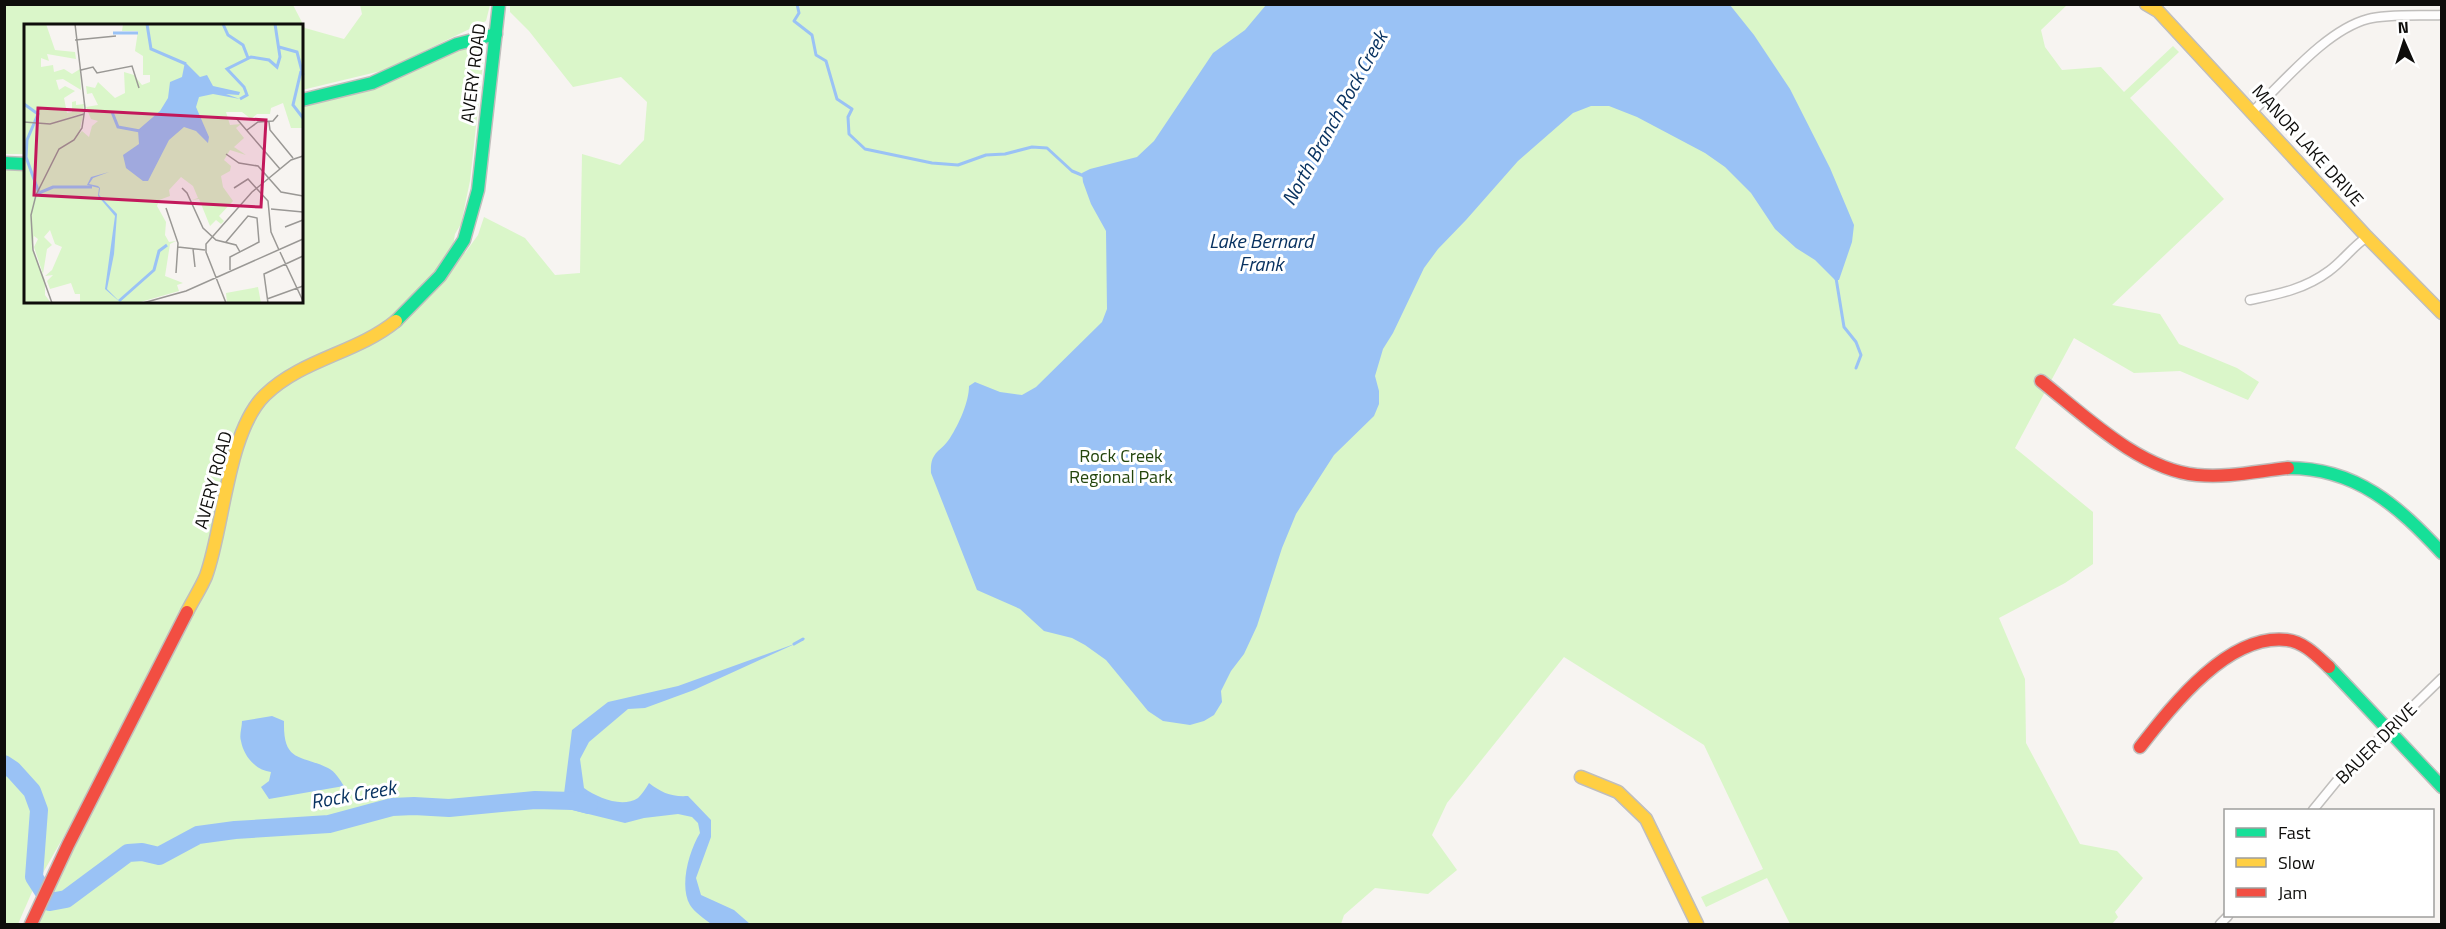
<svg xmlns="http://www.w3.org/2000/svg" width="2446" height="929" viewBox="0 0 2446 929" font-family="'Titillium Web',sans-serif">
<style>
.green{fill:#daf6c9}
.water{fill:#9ac2f5}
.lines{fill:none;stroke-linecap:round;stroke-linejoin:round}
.stream{stroke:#9ac2f5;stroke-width:3}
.river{stroke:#9ac2f5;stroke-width:18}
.street-casing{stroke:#c0bebc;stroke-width:11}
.fast-casing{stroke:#c0bebc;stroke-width:15}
.slow-casing{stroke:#c0bebc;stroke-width:15}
.jam-casing{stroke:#c0bebc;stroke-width:15}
.street{stroke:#fefdfd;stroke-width:8}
.fast{stroke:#16e098;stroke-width:12}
.slow{stroke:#ffcf43;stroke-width:12}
.jam{stroke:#f24e42;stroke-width:12}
.labels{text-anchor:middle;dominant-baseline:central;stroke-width:6;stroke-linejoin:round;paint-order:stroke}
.street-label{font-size:18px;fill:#0e0d0b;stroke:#fff}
.park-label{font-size:18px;fill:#23450c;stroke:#fff}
.water-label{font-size:20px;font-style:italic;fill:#093361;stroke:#fff}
.inset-river{fill:none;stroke:#9ac2f5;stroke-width:3}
.inset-road{fill:none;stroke:#9a9895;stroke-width:1.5}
.view{fill:#c2185b;fill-opacity:0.15;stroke:#c2185b;stroke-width:3}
.inset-edge{fill:none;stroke:#0e0d0b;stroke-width:3}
</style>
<rect width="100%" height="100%" fill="#f7f4f1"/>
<g class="green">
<path d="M5,4L293,5L305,28L344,39L362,14L360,5H490L486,21L385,70L302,90V26H26L25,154H5Z"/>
<path d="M2068,4L2041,30L2045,47L2062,70L2101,67L2124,92L2173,46L2179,52L2130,98L2224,199L2112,305L2160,314L2179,344L2237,368L2259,382L2248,400L2180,371L2134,373L2074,338L2015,448L2093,512V564L2065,583L1999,618L2025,679L2026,743L2080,844L2117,851L2143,878L2115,912L2118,917L2112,924H1790L1767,878L1706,907L1701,897L1763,869L1704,745L1564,657L1447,803L1432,835L1457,870L1428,894L1375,888L1344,915L1341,924H27L41,889L69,845L209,581L239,451L262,405L292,379L383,336L460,251L465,253L478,235L484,217L525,238L555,275L580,273L582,154L620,165L644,140L647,102L621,77L573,87L529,31L510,12V5Z"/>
<path d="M478,41L477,51L484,54L470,181L461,224L455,234L453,246L435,272L393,316L253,401L244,416L233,445L202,572L76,815L32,892L18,924H4V167L25,168L26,302H302V104Z"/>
</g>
<g class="water">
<path d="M1266,5H1730L1754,35L1790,89L1830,168L1854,225L1852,242L1839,280H1835L1815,260L1796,248L1775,229L1751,193L1725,167L1705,153L1637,117L1609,106H1591L1573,113L1518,161L1466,220L1438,249L1424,268L1393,333L1383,349L1375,376L1379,391V404L1374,416L1334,455L1296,514L1282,548L1257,626L1244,654L1231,671L1221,691L1222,702L1214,715L1204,721L1190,725L1163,721L1148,711L1106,660L1085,645L1072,638L1044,631L1020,609L977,590L931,473C930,451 940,453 950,438C959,424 969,402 969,386L975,382L1000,392L1022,395L1036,387L1102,322L1107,309L1106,231L1091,204L1083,182L1082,173L1090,169L1137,157L1154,141L1213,53L1245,30Z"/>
<path d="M797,643L694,690L645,708L628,709L589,742L580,759L584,788C598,798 622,808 638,798C642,794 646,788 649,783C662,793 671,797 688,796L711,820V837L696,878L701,895L734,910L750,924H711C705,919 694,912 690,905C679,886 689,851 700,833L698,823L692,817L678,814L644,818L625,823L568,809L564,794L572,730L608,702L678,686Z"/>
<path d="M272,716L284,721C283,763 300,754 328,768C335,771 340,780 344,786L269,799L261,787L269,781L271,772C256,770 244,757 241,741C239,736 242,727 242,721Z"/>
</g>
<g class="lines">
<g class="stream">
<path d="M797,4L799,13L794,21L812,35L816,55L826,61L837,99L852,109L848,117L849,134L865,149L932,163L958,165L986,155L1005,154L1032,147L1047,148L1072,171L1084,176"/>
<path d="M1836,278L1844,327L1856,342L1861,355L1856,368"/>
<path d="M794,644L803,639"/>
</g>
<path class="river" d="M4,764L13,770L32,791L39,810L34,877L50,902L66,899L128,853L142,852L159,856L198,835L235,830L329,824L392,807L414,806L449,808L535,800L574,801L589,805"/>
<defs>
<g id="street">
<path d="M2253,111C2284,82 2326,30 2368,19C2387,14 2420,16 2442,15"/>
<path d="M2250,300C2279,294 2305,289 2329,271C2343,261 2352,247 2367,237"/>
<path d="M2313,810L2340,777L2442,678"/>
<path d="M2220,924L2228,916"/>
</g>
<g id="fast">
<path d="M302,100L372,83L457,44L496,34"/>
<path d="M4,163L26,164"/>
<path d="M396,321L440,276L464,240L478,190L499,4"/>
<path d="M2288,468C2357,468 2398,506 2442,553"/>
<path d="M2329,667L2442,787"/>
</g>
<g id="slow">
<path d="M2146,4L2158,11L2367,237L2442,313"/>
<path d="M187,612C193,600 201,588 206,576C224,527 227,432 265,395C302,359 357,353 396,321"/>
<path d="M1581,777L1618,792L1646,819L1697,924"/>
</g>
<g id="jam">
<path d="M2041,381C2084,415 2140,470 2197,475C2228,478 2258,471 2288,468"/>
<path d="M2140,747C2172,706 2228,633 2287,640C2304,642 2317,656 2329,667"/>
<path d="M31,924L68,845L187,612"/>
</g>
</defs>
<use href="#street" class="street-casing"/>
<use href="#fast" class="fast-casing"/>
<use href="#slow" class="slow-casing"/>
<use href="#jam" class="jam-casing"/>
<use href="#street" class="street"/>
<use href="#fast" class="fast"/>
<use href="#slow" class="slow"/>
<use href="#jam" class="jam"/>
</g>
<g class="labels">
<g class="street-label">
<text transform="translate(473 73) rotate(-83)">AVERY ROAD</text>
<text transform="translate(2308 145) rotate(48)">MANOR LAKE DRIVE</text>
<text transform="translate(213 480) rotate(-75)">AVERY ROAD</text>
<text transform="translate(2376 743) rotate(-45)">BAUER DRIVE</text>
</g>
<g class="park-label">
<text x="1121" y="455">Rock Creek<tspan x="1121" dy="21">Regional Park</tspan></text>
</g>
<g class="water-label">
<text transform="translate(1334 118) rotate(-61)">North Branch Rock Creek</text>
<text x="1261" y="240">Lake Bernard<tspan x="1261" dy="23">Frank</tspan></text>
<text transform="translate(353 794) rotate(-10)">Rock Creek</text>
</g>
</g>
<g transform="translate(24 24)">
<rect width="279" height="279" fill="#f7f4f1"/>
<path d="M0,0H22L31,26L51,28L52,35L23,30L25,37L17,34V43L29,41L30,48L40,45L48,50L56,45L57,66L39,55L32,56L35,66L41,62L51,67L40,74L43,89L48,88V78L52,77V81L60,80L59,89L22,101L59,91L55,110L58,107L65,113L68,102L74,97L67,95L62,83L74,81L68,69L63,70L62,62L71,64L74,58L91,74L101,69L100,48L110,51L118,61L126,58V51H119V32L111,27L114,7H98L99,0H279V104H267L259,79L247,84L246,90H233L227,95L218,88H202L206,101L217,100L212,104L220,114L210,123L222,131L206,126L200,136L207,142L206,147L197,152L199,163L209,177L195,192L200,197L197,200L192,196L186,202L175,175L168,176L174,174L169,162L157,153L145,166L146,172L135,176L133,182L142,198L141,211L145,218L152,217L146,220L141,252L159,259L153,261L155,267L113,279H56V270H51L47,259L26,265L23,257L29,251L21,252L28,246L38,223L31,220L26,206L20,213L28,221L23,225L19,250L10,223L14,215L10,212L8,225L21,256V271L27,279H0ZM234,263L237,279H203L202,269Z" fill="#daf6c9"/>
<path d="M161,38L176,53L183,51L189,62L216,68L215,71L202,70L216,75L189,70L175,73L172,83L185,113L184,119L172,107L160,103L145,116L124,157H119L102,144L99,131L115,120L114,106L136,87L144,74L146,58L158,53ZM85,148L69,154L65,160L74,162L76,164L75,171L93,190L90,230L83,265L97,279L81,265L91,192L74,172L75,164L63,161L67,153Z" fill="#9ac2f5"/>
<path class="inset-river" d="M123,0L127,25L162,40M199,0L204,11L219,21L224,34M89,9H114M255,23L273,28L279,51M277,47L269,81L279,94M216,75L223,71L220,63L203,45L227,33L245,36L253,43L256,33L251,0M0,80L14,90L3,116L2,133L15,169L29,163H68M88,88L94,103L116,107M95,277L130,246L135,227L143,221"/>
<path class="inset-road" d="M51,16L92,12M57,46L69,43L73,49L108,42L115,64M212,94L256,145M0,98L26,100L60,90M245,98L246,106L269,134M223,106L234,98L249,97L254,91M202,130L215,139L234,142L257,168L279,172M158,164L163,169L179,204L192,216L212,221L216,228M210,164L224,155L244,177L247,208L255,226M142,184L154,219L152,249M247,185L279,188M261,203L279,196M202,218L224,192L233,194L235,218L206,233V246M154,223L181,226M169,225L171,243M256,228L279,277M243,275L279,262M28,279L9,226L7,191L12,171L35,125L50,116L58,104L61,84L51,0M119,279L162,267L279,215M202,279L182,228V220L228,168L267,136L279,132M244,279L240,250L279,232"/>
<path class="view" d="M14,84L242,96L237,183L10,171Z"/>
<rect width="279" height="279" class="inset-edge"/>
</g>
<rect width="2446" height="929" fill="none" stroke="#0e0d0b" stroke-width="12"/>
<rect x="2224" y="809" width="210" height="108" fill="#ffffff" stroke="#9f9e9d" stroke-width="1.5"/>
<rect x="2236" y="828" width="30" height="9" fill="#16e098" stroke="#9f9e9d" stroke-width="1.5"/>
<text x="2278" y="839" font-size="18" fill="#0e0d0b">Fast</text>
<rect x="2236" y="858" width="30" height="9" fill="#ffcf43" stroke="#9f9e9d" stroke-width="1.5"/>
<text x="2278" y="869" font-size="18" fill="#0e0d0b">Slow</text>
<rect x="2236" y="888" width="30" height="9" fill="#f24e42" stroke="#9f9e9d" stroke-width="1.5"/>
<text x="2278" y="899" font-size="18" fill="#0e0d0b">Jam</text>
<g transform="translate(2404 42) rotate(357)" stroke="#ffffff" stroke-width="4.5" paint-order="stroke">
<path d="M0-4.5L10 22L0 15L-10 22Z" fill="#0e0d0b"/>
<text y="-9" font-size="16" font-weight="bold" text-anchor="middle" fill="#0e0d0b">N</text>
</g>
</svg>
